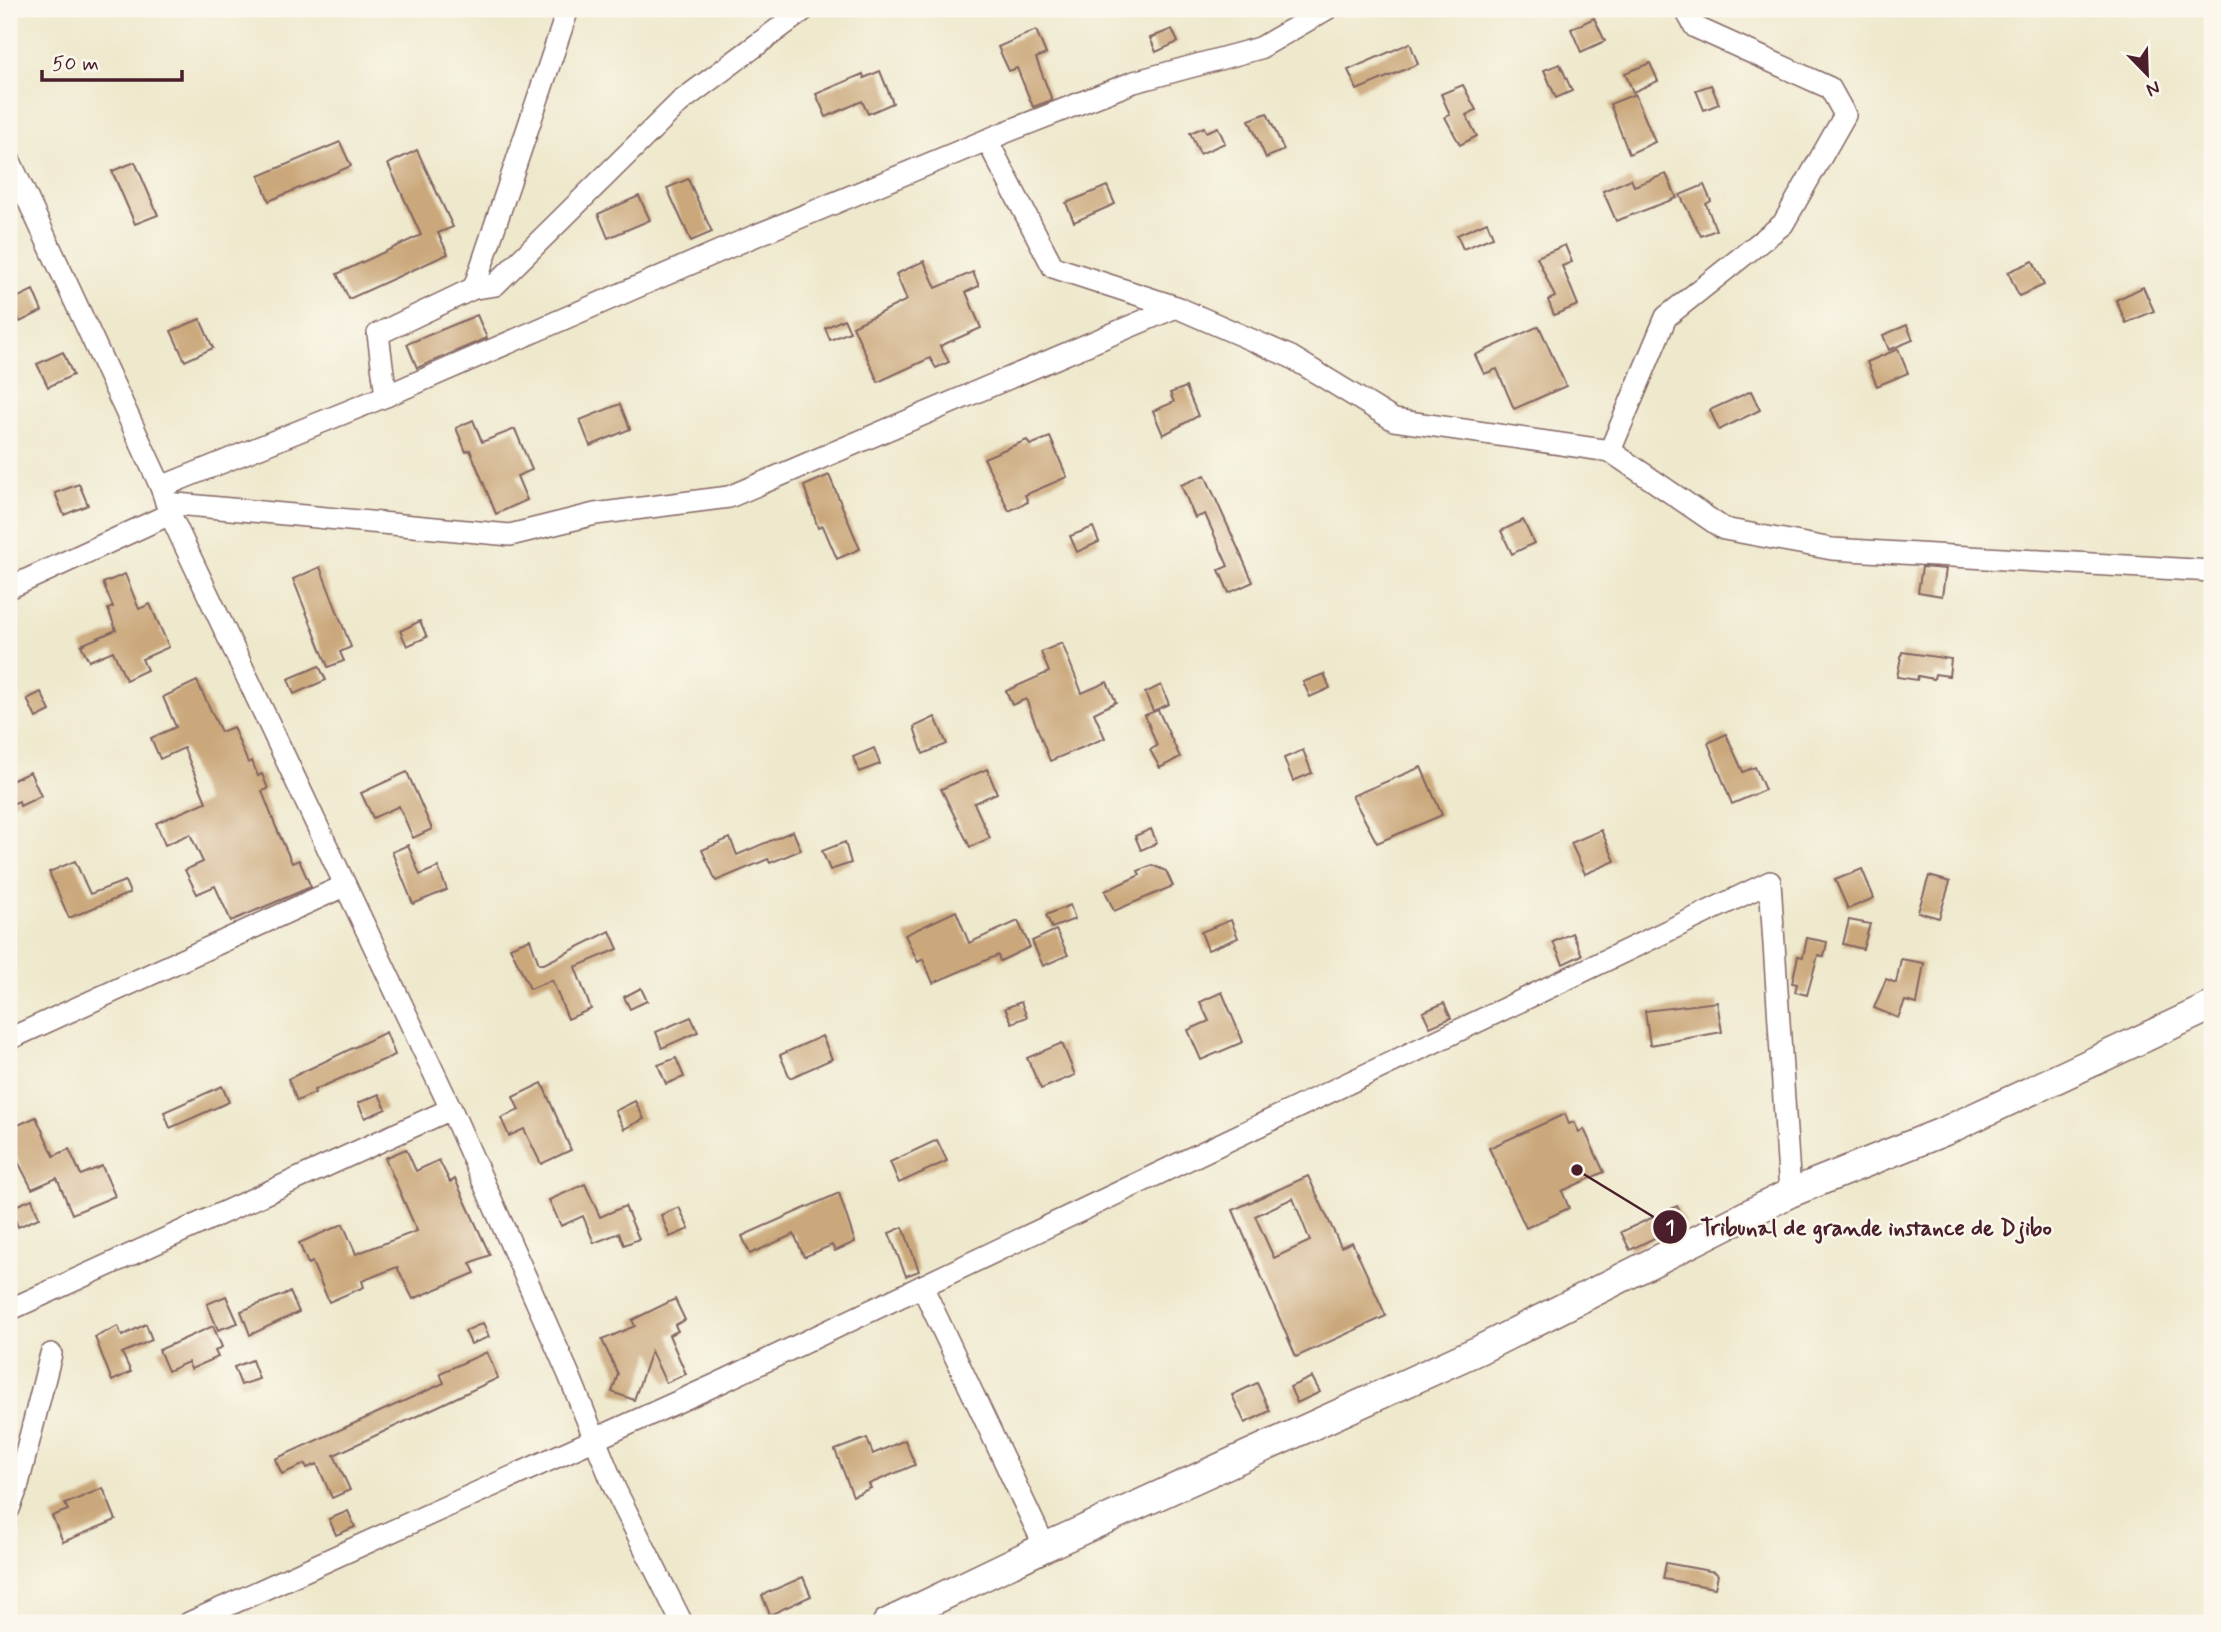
<svg xmlns="http://www.w3.org/2000/svg" width="2221" height="1632" viewBox="0 0 2221 1632" font-family="Mynerve,sans-serif">
<style>
.building{fill:#cba87b;fill-rule:evenodd}
.lines{fill:none;stroke-linecap:round;stroke-linejoin:round}
.street-casing{stroke:#836563;stroke-width:24}
.secondary-casing{stroke:#836563;stroke-width:31}
.street{stroke:#fff;stroke-width:21}
.secondary{stroke:#fff;stroke-width:28}
.leader{fill:none;stroke:#4a1f2b;stroke-width:2.5}
.callout-dot{fill:#4a1f2b;stroke:#fbf7ec;stroke-width:2.5}
.mark-label{font-size:21px;text-anchor:middle;font-weight:bold;fill:#fff}
.callout-label{font-size:23px;text-anchor:middle;font-weight:bold;fill:#4a1f2b;stroke:#fbf7ec;stroke-width:5;stroke-linejoin:round;paint-order:stroke}
</style>
<rect width="100%" height="100%" fill="#fbf7ec"/>
<filter id="ink" filterUnits="userSpaceOnUse"><feTurbulence type="fractalNoise" baseFrequency=".0143" numOctaves="2"/><feDisplacementMap in="SourceGraphic" scale="14" xChannelSelector="R" yChannelSelector="G"/><feConvolveMatrix kernelMatrix="1 2 1 2 8 2 1 2 1" color-interpolation-filters="sRGB"/></filter>
<filter id="wash" filterUnits="userSpaceOnUse"><feTurbulence type="fractalNoise" baseFrequency=".00686" numOctaves="4" result="noise"/><feDisplacementMap in="SourceGraphic" scale="28" xChannelSelector="R" yChannelSelector="G"/><feGaussianBlur stdDeviation="1.57" result="paint"/><feColorMatrix in="noise" values="0 0 0 0 0 0 0 0 0 0 0 0 0 0 0 0 0 1.4 0 .05"/><feComposite in="paint" operator="in"/></filter>
<g filter="url(#wash)">
<rect width="100%" height="100%" fill="#eee8cc"/>
<g id="blocks">
<g class="building">
<path d="M1594,18L1605,41L1581,52L1571,29Z"/>
<path d="M1172,29L1178,42L1156,52L1150,38Z"/>
<path d="M1036,30L1046,54L1036,58L1052,100L1033,107L1017,68L1009,71L998,47Z"/>
<path d="M1410,43L1418,64L1357,90L1348,70Z"/>
<path d="M1650,63L1658,81L1633,92L1625,73Z"/>
<path d="M1560,64L1572,91L1556,98L1544,70Z"/>
<path d="M880,71L893,103L868,114L862,101L826,117L816,94L863,74L864,78Z"/>
<path d="M1463,85L1476,110L1466,115L1477,136L1460,145L1445,117L1450,115L1441,94Z"/>
<path d="M1711,85L1719,104L1704,110L1696,90Z"/>
<path d="M1635,94L1655,142L1629,154L1610,104Z"/>
<path d="M1267,113L1284,150L1266,158L1249,120Z"/>
<path d="M1204,127L1206,132L1218,127L1225,143L1200,154L1190,133Z"/>
<path d="M340,142L351,166L269,201L259,176Z"/>
<path d="M417,150L453,227L438,233L448,254L349,299L337,274L421,235L388,164Z"/>
<path d="M135,162L158,215L135,224L112,171Z"/>
<path d="M1666,174L1677,198L1616,221L1603,191L1631,179L1634,186Z"/>
<path d="M688,179L712,232L691,241L667,188Z"/>
<path d="M1704,185L1711,201L1706,204L1716,230L1701,236L1680,195Z"/>
<path d="M1107,186L1115,204L1074,222L1066,203Z"/>
<path d="M639,196L650,220L608,238L598,214Z"/>
<path d="M1487,222L1493,237L1463,249L1457,235Z"/>
<path d="M1565,245L1572,262L1562,266L1578,305L1554,315L1548,300L1555,297L1537,257Z"/>
<path d="M924,261L936,288L973,272L979,286L966,292L981,328L940,346L949,362L936,368L930,358L878,382L853,326L907,300L896,274Z"/>
<path d="M2033,261L2044,285L2019,296L2008,272Z"/>
<path d="M2143,287L2154,311L2126,323L2116,300Z"/>
<path d="M33,290L42,311L20,322L10,301Z"/>
<path d="M477,315L487,338L417,368L407,344Z"/>
<path d="M200,319L213,348L185,361L171,331Z"/>
<path d="M844,319L850,332L830,340L825,328Z"/>
<path d="M1907,325L1913,340L1889,350L1883,335Z"/>
<path d="M1539,326L1566,386L1514,409L1497,369L1484,374L1475,355Z"/>
<path d="M1898,349L1908,373L1877,386L1867,362Z"/>
<path d="M63,352L73,375L48,387L37,364Z"/>
<path d="M1186,387L1198,416L1163,435L1153,411L1174,402L1170,393Z"/>
<path d="M1751,391L1760,410L1719,430L1710,410Z"/>
<path d="M620,404L630,429L590,446L580,420Z"/>
<path d="M473,420L482,442L515,429L532,470L517,476L527,500L496,514L470,450L466,452L456,428Z"/>
<path d="M1050,437L1067,477L1025,495L1028,502L1009,511L984,458L1027,440L1030,445Z"/>
<path d="M829,475L860,549L837,559L823,526L818,528L804,486Z"/>
<path d="M1205,475L1253,582L1229,593L1219,570L1228,566L1205,514L1195,518L1181,485Z"/>
<path d="M79,484L88,505L64,515L55,493Z"/>
<path d="M1523,520L1534,543L1512,554L1501,531Z"/>
<path d="M1093,527L1099,542L1077,552L1070,536Z"/>
<path d="M320,567L351,647L340,652L344,661L328,667L293,579Z"/>
<path d="M1922,567L1946,569L1942,596L1918,592Z"/>
<path d="M125,574L139,609L150,604L169,647L142,659L147,670L126,680L113,651L89,661L81,645L116,630L108,609L113,607L103,583Z"/>
<path d="M420,621L427,637L407,646L400,631Z"/>
<path d="M1062,643L1082,693L1107,682L1116,702L1094,713L1105,738L1050,761L1026,699L1012,705L1006,691L1049,672L1041,652Z"/>
<path d="M1902,652L1951,659L1949,676L1935,674L1934,679L1918,676L1917,680L1897,677Z"/>
<path d="M319,666L326,680L294,694L288,679Z"/>
<path d="M1324,674L1330,688L1310,697L1303,682Z"/>
<path d="M197,681L221,732L233,727L248,763L252,761L258,776L262,774L268,789L262,791L276,827L292,863L299,860L311,887L231,921L215,886L197,894L185,870L203,862L190,834L165,845L156,823L206,802L184,748L160,759L151,738L176,727L163,697Z"/>
<path d="M1161,685L1169,704L1153,711L1145,693Z"/>
<path d="M41,692L50,711L36,718L27,699Z"/>
<path d="M1158,710L1180,757L1160,768L1150,750L1157,746L1145,715Z"/>
<path d="M935,717L947,744L923,754L914,727Z"/>
<path d="M1726,734L1743,772L1755,767L1765,790L1732,804L1708,743Z"/>
<path d="M874,748L880,764L859,772L853,757Z"/>
<path d="M1303,750L1312,773L1293,781L1284,758Z"/>
<path d="M1421,767L1442,815L1377,843L1352,796Z"/>
<path d="M987,769L997,793L974,803L990,838L970,847L941,789Z"/>
<path d="M30,772L41,796L20,806L19,801L9,805V782Z"/>
<path d="M407,772L432,829L413,838L399,806L373,818L361,793Z"/>
<path d="M1151,829L1157,843L1141,850L1135,836Z"/>
<path d="M1601,830L1615,861L1585,874L1571,843Z"/>
<path d="M793,831L801,850L770,863L768,859L716,881L702,850L730,838L737,855Z"/>
<path d="M845,842L851,863L830,870L822,851Z"/>
<path d="M408,845L420,875L438,867L447,890L413,904L392,852Z"/>
<path d="M75,861L90,894L125,881L130,893L69,918L49,872Z"/>
<path d="M1152,865L1166,871L1173,886L1114,911L1105,891L1140,875L1138,871Z"/>
<path d="M1862,869L1874,898L1848,909L1835,880Z"/>
<path d="M1929,876L1950,882L1939,918L1918,912Z"/>
<path d="M1070,905L1075,919L1052,928L1046,915Z"/>
<path d="M956,911L969,943L1018,921L1030,947L1000,961L998,955L933,983L923,959L918,962L905,935Z"/>
<path d="M1231,920L1238,938L1208,950L1201,932Z"/>
<path d="M1849,920L1870,924L1863,949L1843,944Z"/>
<path d="M1056,930L1068,955L1043,966L1032,941Z"/>
<path d="M610,931L618,949L575,967L591,1009L568,1019L552,980L530,989L510,947L530,939L539,964H544Z"/>
<path d="M1572,933L1582,955L1563,964L1553,942Z"/>
<path d="M1807,938L1827,942L1824,957L1818,955L1807,995L1795,992L1797,984L1792,983L1798,956L1803,957Z"/>
<path d="M1901,959L1924,963L1917,1004L1905,1001L1898,1018L1874,1008L1886,979L1896,983Z"/>
<path d="M641,988L647,1001L630,1009L624,997Z"/>
<path d="M1222,992L1243,1042L1201,1060L1188,1030L1209,1021L1200,1002Z"/>
<path d="M1021,1002L1027,1017L1012,1023L1005,1008Z"/>
<path d="M1717,1002L1722,1032L1650,1045L1645,1011Z"/>
<path d="M1444,1003L1451,1018L1430,1027L1423,1012Z"/>
<path d="M691,1017L698,1032L662,1048L656,1032Z"/>
<path d="M386,1032L395,1055L314,1090L315,1093L297,1101L288,1079Z"/>
<path d="M822,1036L832,1059L790,1078L780,1055Z"/>
<path d="M1062,1043L1075,1075L1041,1089L1027,1058Z"/>
<path d="M676,1058L684,1077L666,1084L658,1065Z"/>
<path d="M542,1083L571,1150L541,1164L524,1129L509,1136L501,1118L519,1110L513,1097Z"/>
<path d="M222,1086L229,1102L170,1128L164,1112Z"/>
<path d="M379,1094L386,1109L365,1118L358,1103Z"/>
<path d="M635,1101L644,1119L624,1129L615,1111Z"/>
<path d="M1565,1114L1569,1124L1574,1122L1579,1132L1584,1129L1604,1172L1562,1191L1569,1208L1526,1228L1489,1148Z"/>
<path d="M36,1117L54,1156L69,1149L81,1175L102,1166L115,1196L72,1214L57,1178L32,1189L9,1144V1129Z"/>
<path d="M937,1140L947,1161L899,1183L890,1162Z"/>
<path d="M406,1149L416,1171L439,1160L450,1182L455,1179L490,1255L470,1263L475,1273L413,1299L397,1267L362,1281L364,1287L329,1302L312,1262L308,1264L299,1243L343,1224L356,1254L417,1231L385,1158Z"/>
<path d="M1308,1176L1341,1247L1352,1242L1386,1316L1296,1357L1233,1210ZM1293,1198L1310,1241L1274,1258L1255,1216Z"/>
<path d="M585,1184L600,1217L625,1206L639,1239L624,1245L619,1233L594,1243L583,1216L561,1226L549,1200Z"/>
<path d="M839,1193L855,1242L835,1251L832,1245L804,1257L794,1234L750,1254L742,1236Z"/>
<path d="M32,1199L39,1218L18,1227L10,1208Z"/>
<path d="M1677,1206L1685,1223L1630,1250L1621,1232Z"/>
<path d="M679,1207L689,1229L670,1237L661,1215Z"/>
<path d="M903,1227L919,1271L906,1276L889,1233Z"/>
<path d="M290,1292L299,1312L250,1335L241,1311Z"/>
<path d="M226,1296L238,1323L218,1330L207,1304Z"/>
<path d="M675,1299L685,1320L675,1325L678,1331L669,1335L686,1374L666,1383L651,1351L634,1400L612,1392L618,1374L602,1340L635,1326L632,1320Z"/>
<path d="M483,1323L489,1337L471,1344L465,1331Z"/>
<path d="M146,1324L152,1340L122,1353L131,1372L112,1381L95,1337L118,1326L122,1336Z"/>
<path d="M213,1326L222,1347L215,1351L218,1357L191,1369L188,1362L168,1371L159,1350Z"/>
<path d="M487,1352L498,1378L334,1455L350,1490L332,1498L317,1464L307,1468L305,1464L282,1474L275,1459L444,1383L440,1373Z"/>
<path d="M252,1360L259,1379L241,1385L234,1367Z"/>
<path d="M1312,1377L1320,1392L1297,1403L1290,1387Z"/>
<path d="M1257,1383L1270,1411L1245,1423L1232,1395Z"/>
<path d="M867,1438L873,1454L905,1440L915,1465L869,1484L871,1488L853,1496L835,1450Z"/>
<path d="M103,1488L116,1520L63,1542L52,1516L68,1510L65,1504Z"/>
<path d="M348,1511L355,1527L336,1535L329,1519Z"/>
<path d="M1666,1563L1715,1572L1718,1575L1715,1588L1663,1579Z"/>
<path d="M803,1577L811,1596L770,1615L762,1595Z"/>
</g>
</g>
</g>
<g filter="url(#ink)">
<use href="#blocks" fill-opacity="0" stroke="#836563" stroke-width="2"/>
<g class="lines">
<defs>
<g id="street">
<path d="M987,140L1053,267L1176,307"/>
<path d="M9,159L161,487L170,514L451,1109L569,1375L615,1489L682,1623"/>
<path d="M474,288L568,9"/>
<path d="M386,396L378,334L474,288L495,285L680,102L805,9"/>
<path d="M1610,451L1666,317L1783,224L1845,115L1830,88L1695,27L1685,9"/>
<path d="M161,487L386,396L745,240L1006,132L1134,82L1260,48L1327,9"/>
<path d="M166,503L510,535L595,514L729,497L1176,307L1291,357L1394,420L1610,451L1724,529L1832,549L2212,571"/>
<path d="M9,588L170,514"/>
<path d="M9,1039L344,886"/>
<path d="M922,1286L1045,1547"/>
<path d="M9,1310L451,1109"/>
<path d="M9,1509L17,1488L51,1354"/>
<path d="M189,1623L715,1385L1770,882L1790,1193"/>
</g>
<path id="secondary" d="M887,1623L1045,1547L1479,1350L1790,1193L1945,1131L2212,1006"/>
</defs>
<use href="#street" class="street-casing"/>
<use href="#secondary" class="secondary-casing"/>
<use href="#street" class="street"/>
<use href="#secondary" class="secondary"/>
</g>
</g>
<path class="leader" d="M1577 1170L1670 1227"/>
<g class="callout-dot">
<circle cx="1577" cy="1170" r="7"/>
<circle cx="1670" cy="1227" r="18"/>
</g>
<g class="mark-label">
<text x="1670" y="1234">1</text>
</g>
<g class="callout-label">
<text x="1876" y="1235">Tribunal de grande instance de Djibo</text>
</g>
<rect width="2221" height="1632" fill="none" stroke="#fbf7ec" stroke-width="35"/>
<g transform="translate(2147 74) rotate(157)" stroke="#fbf7ec" stroke-width="5" paint-order="stroke">
<path d="M0-5L12 26L0 18L-12 26Z" fill="#4a1f2b"/>
<text y="-10" font-size="19" font-weight="bold" text-anchor="middle" fill="#4a1f2b">N</text>
</g>
<path d="M42 70v10h140v-10" fill="none" stroke="#4a1f2b" stroke-width="3.5"/>
<text x="52" y="70" font-size="21" fill="#4a1f2b" stroke="#fbf7ec" stroke-width="5" paint-order="stroke">50 m</text>
</svg>
